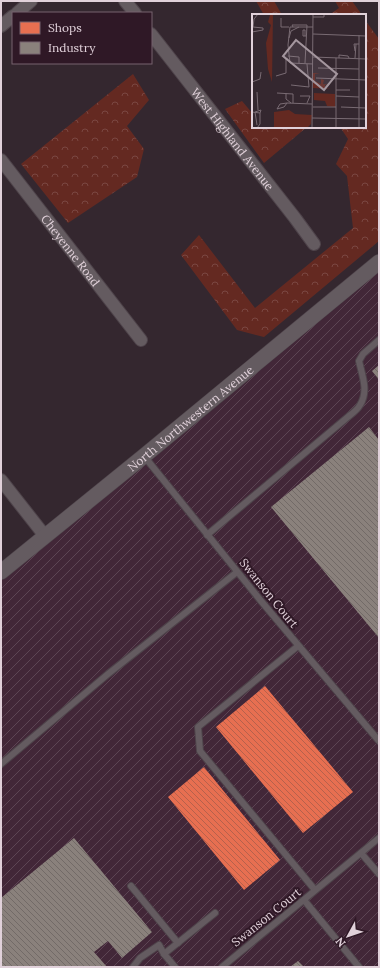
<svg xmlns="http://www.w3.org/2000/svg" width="380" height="968" viewBox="0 0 380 968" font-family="Lora,serif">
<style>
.industrial{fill:url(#industrial-furrows)}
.forest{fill:url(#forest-crowns)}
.shops{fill:url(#shops-back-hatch)}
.industry{fill:url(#industry-back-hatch)}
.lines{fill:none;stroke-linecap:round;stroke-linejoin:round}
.service-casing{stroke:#4e434a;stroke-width:8}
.minor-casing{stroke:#4e434a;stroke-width:14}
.tertiary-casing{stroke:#4e434a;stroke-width:16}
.service{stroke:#645b60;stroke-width:6}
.minor{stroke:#645b60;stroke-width:12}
.tertiary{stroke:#645b60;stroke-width:15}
.labels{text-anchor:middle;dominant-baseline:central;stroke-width:4;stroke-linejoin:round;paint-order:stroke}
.street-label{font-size:12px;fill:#e1d1da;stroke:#2f1826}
.inset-road{fill:none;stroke:#796b73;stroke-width:1}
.view{fill:#a4969e;fill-opacity:0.15;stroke:#a4969e;stroke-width:2}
.inset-edge{fill:none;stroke:#e1d1da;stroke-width:2}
</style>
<defs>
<pattern id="industrial-furrows" width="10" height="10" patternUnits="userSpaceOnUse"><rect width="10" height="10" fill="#422738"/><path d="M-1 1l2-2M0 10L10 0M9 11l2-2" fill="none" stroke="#5d4554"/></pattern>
<pattern id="forest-crowns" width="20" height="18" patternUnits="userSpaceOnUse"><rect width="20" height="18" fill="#642921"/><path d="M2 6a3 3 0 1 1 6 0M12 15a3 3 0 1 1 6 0" fill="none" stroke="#7a4741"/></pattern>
<pattern id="shops-back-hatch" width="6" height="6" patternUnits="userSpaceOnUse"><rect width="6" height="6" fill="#e76f51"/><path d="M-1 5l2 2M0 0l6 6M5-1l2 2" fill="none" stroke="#b6614c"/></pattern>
<pattern id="industry-back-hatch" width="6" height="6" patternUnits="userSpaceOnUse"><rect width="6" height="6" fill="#8a817c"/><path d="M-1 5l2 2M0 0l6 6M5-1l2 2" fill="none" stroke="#726a67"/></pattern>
</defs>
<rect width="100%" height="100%" fill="#34272f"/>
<path class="industrial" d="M379,255V967H1V567Z"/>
<g class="forest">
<path d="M256,1H274L282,15H264Z"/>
<path d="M335,1H352L362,15H329L339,8Z"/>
<path d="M365,20L379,39V241L264,337L237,330L181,255L199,235L255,308L353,228L347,176L336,164L348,139L340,127H365Z"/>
<path d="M133,74L149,100L127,126L144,149L137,177L68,223L21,164Z"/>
<path d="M242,101L253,114V127H307L264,163L225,109Z"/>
</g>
<g class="shops">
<path d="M265,686L353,792L303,833L216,727Z"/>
<path d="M204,767L280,860L244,890L168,797Z"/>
</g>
<g class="industry">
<path d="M379,365V380L372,371Z"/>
<path d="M369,427L379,440V638L271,507Z"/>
<path d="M74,838L152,932L122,958L108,941L94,952L107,967H1V898Z"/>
<path d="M298,961L304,967H290Z"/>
</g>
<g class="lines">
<defs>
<g id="service">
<path d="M144,456L261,601L379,741"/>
<path d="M207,535L349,416C353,413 358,409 360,405C369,391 362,375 359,361L363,354L379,340"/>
<path d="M298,646L198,727L200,751L315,890"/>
<path d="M1,764L108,674L237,572"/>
<path d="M361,853L379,874"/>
<path d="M131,886L178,943"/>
<path d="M304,900L359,967"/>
<path d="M133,967L140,958L159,945L164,954"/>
<path d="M175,967L164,954L215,913"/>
<path d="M222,967L379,838"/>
</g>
<g id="minor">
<path d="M125,1L135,13"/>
<path d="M17,13L31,1"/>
<path d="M1,26L13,16"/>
<path id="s1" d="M151,34L295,218L314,244"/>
<path id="s2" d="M1,160L141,340"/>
<path d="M1,480L45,536"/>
</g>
<g id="tertiary">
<path id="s3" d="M1,572L144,456L379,262"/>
</g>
</defs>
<use href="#service" class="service-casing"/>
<use href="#minor" class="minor-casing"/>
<use href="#tertiary" class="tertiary-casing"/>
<use href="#service" class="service"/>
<use href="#minor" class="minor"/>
<use href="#tertiary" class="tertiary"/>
</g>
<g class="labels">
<g class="street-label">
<text stroke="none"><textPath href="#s1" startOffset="133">West Highland Avenue</textPath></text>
<text stroke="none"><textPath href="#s2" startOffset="114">Cheyenne Road</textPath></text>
<text stroke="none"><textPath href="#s3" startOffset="244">North Northwestern Avenue</textPath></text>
<text transform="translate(269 593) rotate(51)">Swanson Court</text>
<text transform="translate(266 917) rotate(-39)">Swanson Court</text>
</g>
</g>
<g transform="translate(252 14)">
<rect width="114" height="114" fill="#34272f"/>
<path d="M15,0H21L20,68L16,55L14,29L19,11L16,8L18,1ZM61,59H68L63,60V67L69,70V65L72,66L71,70L78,71H73V74L79,75L61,74ZM62,79L83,80V93L75,92L73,87L62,86ZM37,96L43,100L60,101L59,110L55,114H22V98Z" fill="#642921"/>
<path class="inset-road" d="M61,3H72V0M29,4V13H37M1,13L2,5L6,0M41,13L40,11H55L53,49M0,18L11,16V14L1,13M61,20L114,22M53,22V16H51V22H54M37,24L39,17L47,13M103,37L102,30H107M36,42L47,43V50M61,43L114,45M87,44V41L96,42L97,44M103,44L104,30M55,50L57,73M61,50L38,49L36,31L38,13H61M66,54L107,55M24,62L34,59V45H36M64,64L114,66M0,68L8,65L9,58M39,71L57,73M84,76H98M5,78L6,96M25,79L41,80V89M34,79V85L39,89M48,82H58L55,89M84,82L107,83M35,89L32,93L25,95L28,90L35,89L60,90M61,93H84M89,93L114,94M0,98L8,99L9,96L3,98M3,98L5,111M60,104L114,105M5,114L8,110V99M60,114L61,0M84,114V44M107,114V21"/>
<path class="view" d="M44,26L85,60L72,76L31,42Z"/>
<rect width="114" height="114" class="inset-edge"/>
</g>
<rect width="380" height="968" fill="none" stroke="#e1d1da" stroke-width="4"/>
<rect x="12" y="12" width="140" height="52" fill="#2f1826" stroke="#76626e"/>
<rect x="20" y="22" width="20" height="12" fill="#e76f51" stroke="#76626e"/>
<text x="48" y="32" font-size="12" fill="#e1d1da">Shops</text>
<rect x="20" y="42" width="20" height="12" fill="#8a817c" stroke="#76626e"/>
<text x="48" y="52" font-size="12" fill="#e1d1da">Industry</text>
<g transform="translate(348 936) rotate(230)" stroke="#2f1826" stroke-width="3" paint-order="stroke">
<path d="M0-3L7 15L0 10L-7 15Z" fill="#e1d1da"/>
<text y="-6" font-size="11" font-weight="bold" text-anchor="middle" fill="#e1d1da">N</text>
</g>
</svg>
